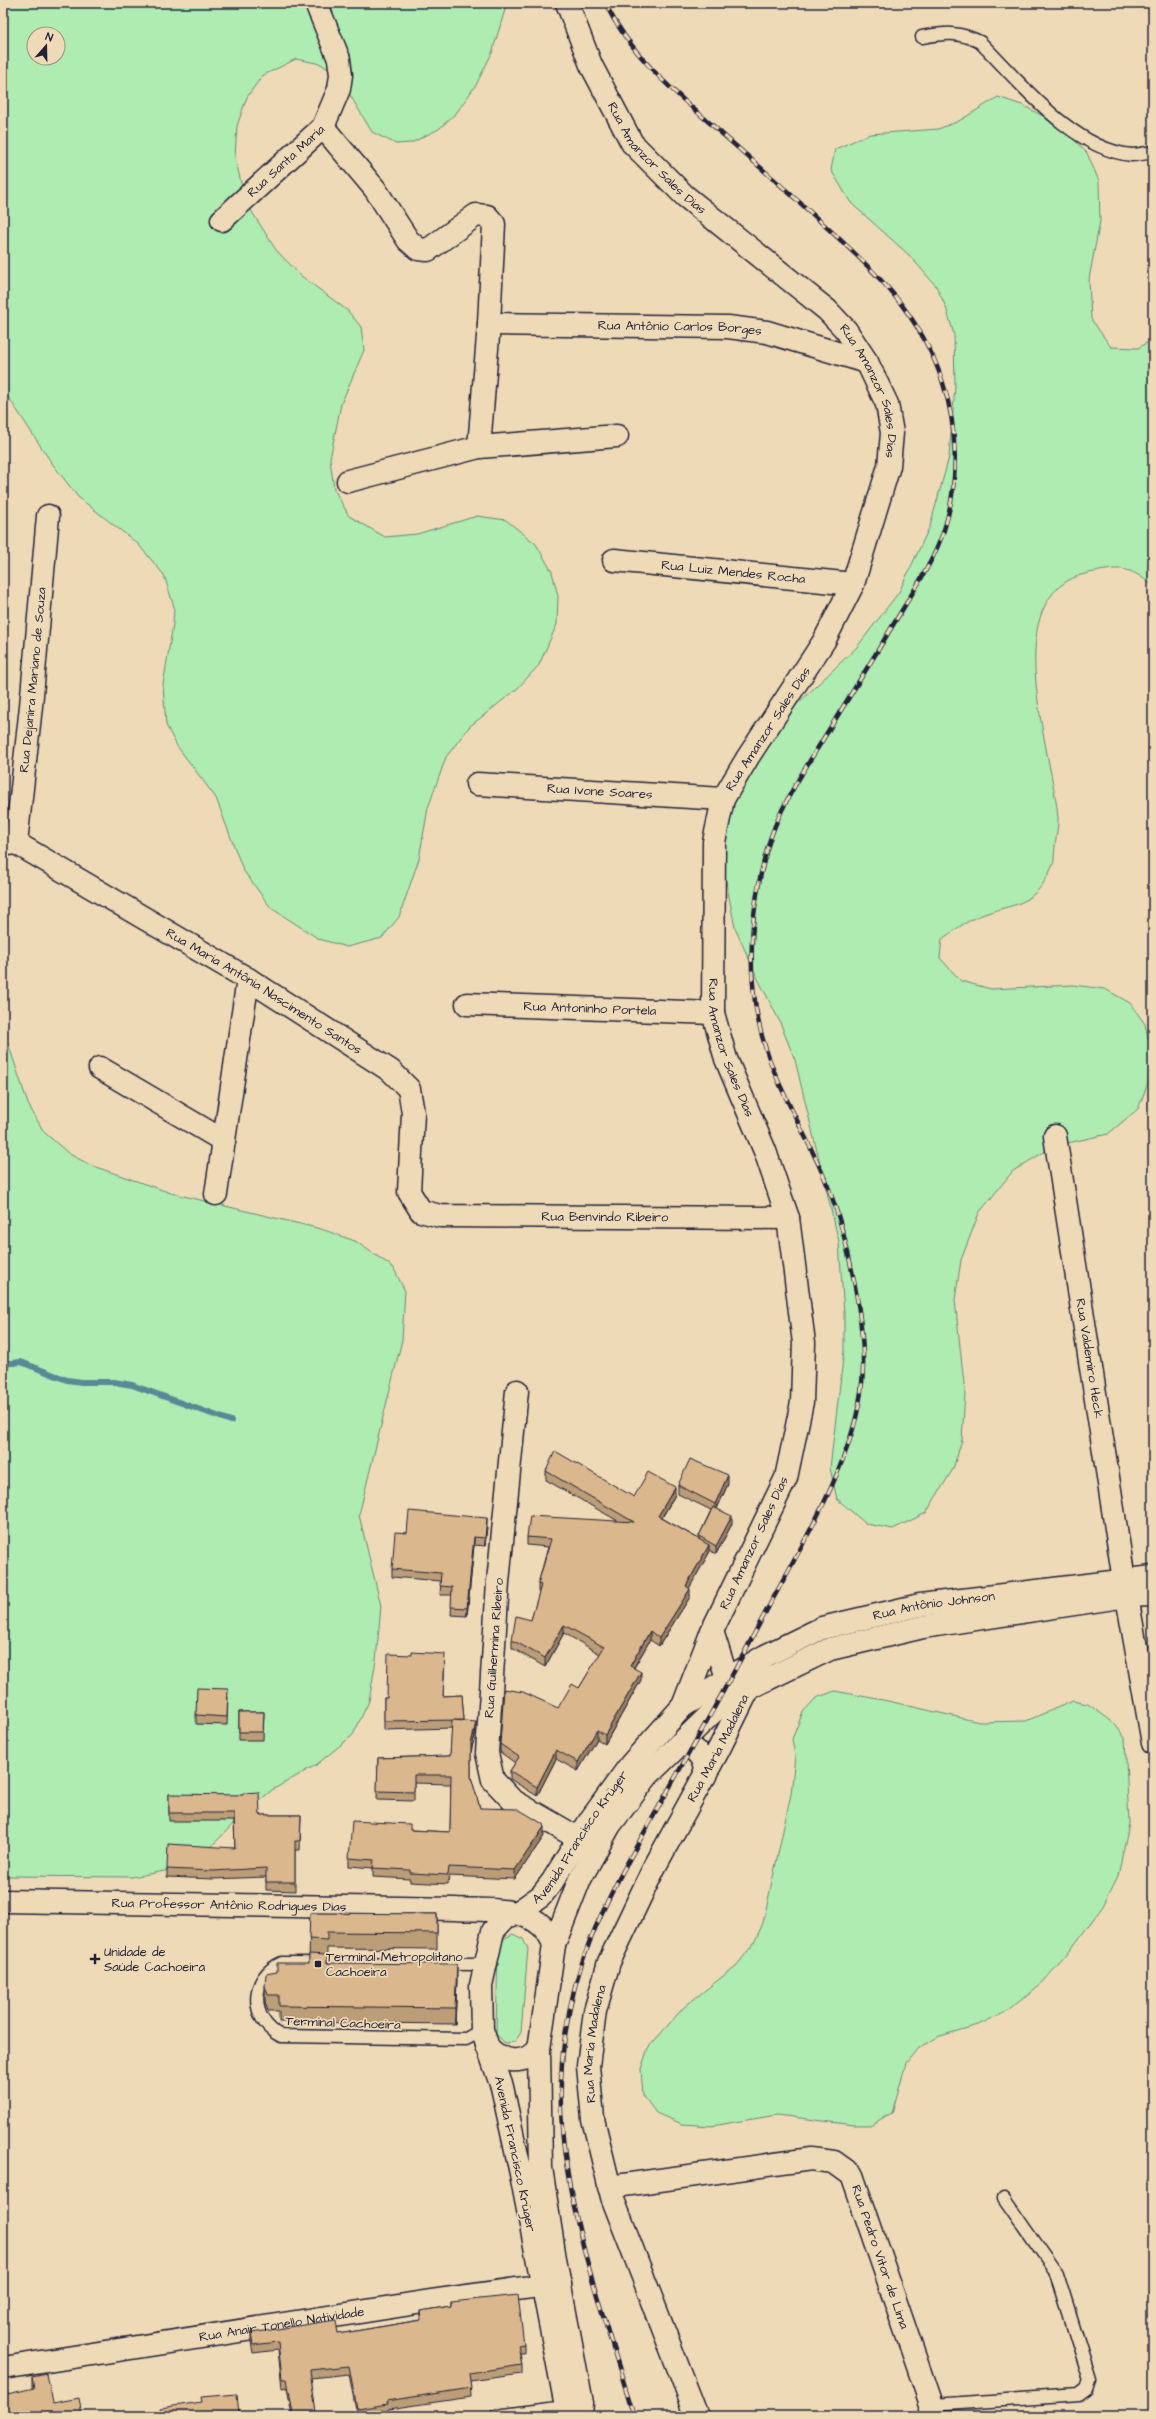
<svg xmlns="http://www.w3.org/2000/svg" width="1156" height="2419" viewBox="0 0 1156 2419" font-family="'Architects Daughter',sans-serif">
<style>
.green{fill:#aeecb2;stroke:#688776;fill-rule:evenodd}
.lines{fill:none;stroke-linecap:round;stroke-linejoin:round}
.stream{stroke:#598996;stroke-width:6}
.service-casing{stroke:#22223b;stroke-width:15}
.minor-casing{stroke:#22223b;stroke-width:25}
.secondary-casing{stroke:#22223b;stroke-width:25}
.service{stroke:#efdab8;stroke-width:12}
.minor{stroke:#efdab8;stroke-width:22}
.secondary{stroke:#efdab8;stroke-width:22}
.rail-casing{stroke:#22223b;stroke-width:4.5}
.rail{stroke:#efdab8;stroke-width:3;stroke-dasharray:9;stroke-linecap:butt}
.wall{fill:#bb9d78;stroke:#22223b}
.shaded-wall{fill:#998062;stroke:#22223b}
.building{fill:#dab78c;stroke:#22223b}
.poi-dot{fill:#22223b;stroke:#efdab8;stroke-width:1.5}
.labels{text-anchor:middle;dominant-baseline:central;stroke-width:3.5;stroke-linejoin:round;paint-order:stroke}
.street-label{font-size:13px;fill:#22223b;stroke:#efdab8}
.poi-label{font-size:13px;fill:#22223b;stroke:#efdab8;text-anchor:start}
</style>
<rect width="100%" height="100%" fill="#efdab8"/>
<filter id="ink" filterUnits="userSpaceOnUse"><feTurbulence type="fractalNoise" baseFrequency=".025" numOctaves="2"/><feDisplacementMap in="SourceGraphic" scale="8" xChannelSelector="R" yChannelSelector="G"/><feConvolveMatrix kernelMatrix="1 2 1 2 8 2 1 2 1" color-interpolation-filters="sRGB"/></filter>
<g filter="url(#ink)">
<g class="green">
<path d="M3,3H507L492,53L476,85L457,112L439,129L411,143L396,144L372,132L340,78L321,64L296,59L262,76L247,97L237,126L235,157L242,187L252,212L276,250L300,275L348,311L361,327L364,350L341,404L330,459L334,489L349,516L385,537L417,534L477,516L506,520L536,544L552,572L558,596L557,624L539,665L517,689L469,727L446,757L428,808L419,859L399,917L382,938L347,947L319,939L271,908L243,870L216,798L177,746L166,725L163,685L173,624L174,607L164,575L138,544L78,497L51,462L3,389ZM34,34H58V58H34Z"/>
<path d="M998,97L1022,105L1060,125L1087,153L1099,181L1100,221L1089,279L1091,319L1111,347L1138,348L1153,339V586C1128,565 1120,567 1089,573C992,592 1054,755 1058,819C1058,828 1056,837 1055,846C1054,853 1055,861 1052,867C1032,913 1009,901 973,919C962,924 952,932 942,939L940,958L961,981L991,989L1073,985L1105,989L1130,1003L1145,1024L1151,1050L1148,1083L1138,1109L1108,1134L1054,1146L1013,1171L979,1213L961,1260L955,1300L965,1393L962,1440L953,1469L926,1513L893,1529L866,1524L837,1499L830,1468L844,1350V1314L839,1242L795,1060L779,1020L756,975L735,928L724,871L725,836L733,797L793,708L857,647L899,592L930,526L949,457L955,387L954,335L946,307L936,286L909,255L851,203L831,170L835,149L870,134L938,129L959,121Z"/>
<path d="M3,1037L9,1046L28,1104L44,1132L68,1153L90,1165L171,1193L321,1229L355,1241L393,1267L405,1291L402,1340L359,1515L381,1606L376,1660L369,1701L353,1735L316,1765L272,1790L240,1817L206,1852L181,1868L132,1877L3,1876Z"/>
<path d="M835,1691L888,1701L979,1722L1026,1721L1073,1701L1088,1704L1114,1723L1125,1738L1129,1824L1118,1876L1103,1906L1066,1956L1043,1982L1009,2010L978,2025L940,2036L918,2048L906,2063L892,2113L870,2125H854L777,2115L711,2126L682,2124L656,2113L643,2095L641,2069L648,2048L684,2007L737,1965L754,1943L763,1923L791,1794L795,1756L792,1739L803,1712L816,1698Z"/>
<path d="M513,1934L523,1939L528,1949L521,2032L515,2042L505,2043L496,2034L498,1946L501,1940Z"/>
</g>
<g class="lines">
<path class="stream" d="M3,1364L21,1362L67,1380L82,1382H114L132,1385L231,1421"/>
<defs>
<g id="service">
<path d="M922,37C945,33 958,31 980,42C1020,82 1073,150 1132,155C1138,155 1146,153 1153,152"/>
<path d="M482,2030L466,2039L281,2036C249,2020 249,1977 282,1963L485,1964"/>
<path d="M932,2405L1079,2395L1087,2389L1090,2380L1057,2274L1004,2198"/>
<path d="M496,2416L565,2407"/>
</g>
<g id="minor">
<path id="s1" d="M567,3L591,65L632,143L685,196L827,310L846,330L867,362L887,404L892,433L889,466L853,584L824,641L748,757L723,799L714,842L713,1013L726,1059L765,1151L788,1218L804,1343L802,1402L786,1478L712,1631L683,1706"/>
<path d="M323,127L375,189L408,240L418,249L428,250L476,215L487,216L494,224L489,324L479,447"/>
<path id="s2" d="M222,220L323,127L339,89L341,75L339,59L316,3"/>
<path id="s3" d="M489,324L728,327L767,332L867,362"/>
<path d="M348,481L479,447L617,436"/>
<path id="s4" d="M614,560L853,584"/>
<path id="s5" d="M477,784L723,799"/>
<path id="s6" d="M16,843L31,706L48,516"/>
<path id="s7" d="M3,845L16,843L248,979L391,1071L409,1089L413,1113L409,1192L421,1211L440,1216L788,1218"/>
<path id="s8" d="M467,1004L713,1013"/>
<path d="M100,1068L224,1141"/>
<path id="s9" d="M1055,1136L1124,1580L1153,1743"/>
<path d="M216,1194L248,979"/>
<path d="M517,1391L498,1582L487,1753L493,1780L512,1800L595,1848"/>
<path d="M712,1631L727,1678"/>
<path id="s10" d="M609,2187L811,2159L834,2162L852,2175L935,2416"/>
<path id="s11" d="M3,2368L430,2301L560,2283"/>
<path id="s12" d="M697,2416L612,2197L593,2119L588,2066L595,2011L609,1962L654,1868L719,1749L749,1688"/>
</g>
<g id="secondary">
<path d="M679,1744C696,1747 706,1758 705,1776"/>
<path id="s13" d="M3,1901L455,1909C491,1911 540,1904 554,1945"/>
<path d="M487,2046C502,2064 524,2065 539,2049"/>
<path id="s14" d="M568,2416L520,2169L502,2087L482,2030L481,1985L493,1931L505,1918L517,1913L541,1896L552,1882L591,1819L631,1764L683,1706L765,1656L822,1628L920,1605L1153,1577"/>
<path d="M581,2416L582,2403L555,2259L541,2168L539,2049L554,1945L579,1881L610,1825L648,1775L717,1708L749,1688L830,1649L923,1627L1127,1596L1153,1595"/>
</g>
</defs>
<use href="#service" class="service-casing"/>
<use href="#minor" class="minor-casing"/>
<use href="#secondary" class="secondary-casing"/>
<use href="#service" class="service"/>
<use href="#minor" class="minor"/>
<use href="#secondary" class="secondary"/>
<defs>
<path id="rail" d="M605,3C629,52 670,89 711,124C748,157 786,189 822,223C874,270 921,314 943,383C958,430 959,483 944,530C933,563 911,595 893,625C870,664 846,702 822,741C801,775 778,810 767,849C750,911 745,973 762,1036C776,1088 807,1134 827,1184C847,1234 868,1330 862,1383C855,1461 799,1550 762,1619C733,1675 702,1730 671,1785C643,1836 611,1887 590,1941C567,1998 557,2066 562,2127C570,2226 606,2322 634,2416"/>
</defs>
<use href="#rail" class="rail-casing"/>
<use href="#rail" class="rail"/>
</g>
<g class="wall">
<path d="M546,1471L634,1497L675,1495L662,1518L699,1539V1536L711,1510L678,1494V1485L728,1484L717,1509L732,1524L716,1554L709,1550V1553L689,1588L690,1597L659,1646L650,1640L634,1668L641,1680L605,1744L597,1739L578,1771L556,1759L537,1796L510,1779V1771L515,1763L500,1752V1744L558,1708L579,1688L600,1654L564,1633L545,1667L512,1648V1640L531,1620L539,1593L538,1592V1584L548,1547L527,1545V1537L618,1521L546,1480Z"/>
<path d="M487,1526L485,1546L474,1545L467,1616L451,1615L452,1595H440L441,1581L392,1577V1569Z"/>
<path d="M445,1662L443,1696L462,1695L464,1721L476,1730L471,1752V1777L480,1808L544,1836L515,1879L449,1876L448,1884L410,1882V1879L373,1877V1868L349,1866V1858L410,1830L450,1832L451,1784L414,1783V1801L377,1800L378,1758L450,1756L452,1728L384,1730V1698H387Z"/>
<path d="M228,1697L227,1725L196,1724V1715Z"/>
<path d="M239,1712H264L263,1740H239Z"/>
<path d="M169,1794L260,1815H301L300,1850H295V1891L266,1890V1877L213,1879L167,1877V1869L235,1848L234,1821H169Z"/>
<path d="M310,1913L437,1914V1949L327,1948V1963L457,1980L455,2024L279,2022V2011H268L265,2002V1986L277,1972L309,1963Z"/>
<path d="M451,2302L524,2344V2353H520L522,2365V2374L470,2381L471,2397L388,2409V2412L364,2416H357L349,2374L311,2378L316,2416H292L287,2387L282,2388L278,2350L253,2353L251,2342V2333L338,2334L420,2320V2311L451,2306Z"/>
<path d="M32,2377L53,2403L3,2416L32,2388Z"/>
</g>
<g class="shaded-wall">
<path d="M728,1475V1484L715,1512V1504Z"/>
<path d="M675,1487V1495L658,1524V1516Z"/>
<path d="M732,1516V1524L716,1554V1546Z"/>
<path d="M487,1518V1526L485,1546V1538Z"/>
<path d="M474,1537V1545L467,1616V1608Z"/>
<path d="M709,1545V1553L686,1594V1586Z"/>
<path d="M690,1589V1597L659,1646V1638Z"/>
<path d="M564,1625V1633L545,1667V1658Z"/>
<path d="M650,1631V1640L630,1674V1666Z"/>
<path d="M641,1672V1680L605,1744V1735Z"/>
<path d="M476,1722V1730L471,1752V1744Z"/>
<path d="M597,1730V1739L578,1771V1762Z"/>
<path d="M556,1750V1759L537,1796V1787Z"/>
<path d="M544,1827V1836L515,1879V1870Z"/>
<path d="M457,1964V1980L455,2024V2008Z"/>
</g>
<g class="building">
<path d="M555,1451L634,1497L648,1472L675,1487L658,1516L709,1545L686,1586L690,1589L659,1638L650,1631L630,1666L641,1672L605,1735L597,1730L578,1762L556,1750L537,1787L510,1771L519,1757L500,1744L504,1689L523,1692L558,1708L572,1684L579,1688L604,1647L564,1625L545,1658L512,1640L516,1616L531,1620L541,1585L538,1584L551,1539L527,1537L530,1516L634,1522L546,1471Z"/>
<path d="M690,1459L728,1475L715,1504L678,1485Z"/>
<path d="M713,1507L732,1516L716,1546L699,1536Z"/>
<path d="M409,1511L487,1518L485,1538L474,1537L467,1608L451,1607L452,1587L440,1586L441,1573L392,1569L395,1532L407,1533Z"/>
<path d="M412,1652L445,1654L443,1696L462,1695L464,1720L384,1721V1698H387L388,1654L412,1655Z"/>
<path d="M197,1688L228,1689L227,1717L196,1715Z"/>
<path d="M239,1712H264L263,1732H239Z"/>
<path d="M452,1720L476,1722L471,1744V1777L480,1808L518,1809L543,1824L544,1827L515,1870L449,1867L448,1875L410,1873V1870L373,1868L374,1860L349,1858L352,1821L410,1824V1830L450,1832L451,1775H414V1792L377,1791L378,1758L450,1756Z"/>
<path d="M259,1792L260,1815H301L300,1841H295V1882H266V1868L213,1871L167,1869L168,1844L235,1848L234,1813H169V1794L243,1795V1793Z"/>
<path d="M310,1913L437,1914V1933L327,1932V1940L309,1939Z"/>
<path d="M309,1954L327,1955V1963L457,1964L455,2008L279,2006V1995H268L265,1986L266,1974L277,1972V1963H309Z"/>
<path d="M518,2295L524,2344L518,2345L522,2365L469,2373L471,2388L387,2401L388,2404L357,2409L349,2366L310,2370L316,2413L300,2415L293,2413L287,2379H282L278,2342L253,2345L251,2333L336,2320L338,2334L421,2320L420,2311L451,2306V2302Z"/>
<path d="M47,2374L53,2403L79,2398L82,2416H3V2395L34,2388L32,2377Z"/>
<path d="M237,2394L239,2416H161L160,2408L202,2402L201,2397Z"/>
</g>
</g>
<g class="poi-dot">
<path d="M93 1953h4v4h4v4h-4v4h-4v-4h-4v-4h4z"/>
<rect x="314" y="1960" width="8" height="8" rx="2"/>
</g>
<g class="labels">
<g class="street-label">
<text stroke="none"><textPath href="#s1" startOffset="182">Rua Amanzor Sales Dias</textPath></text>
<text stroke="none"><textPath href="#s2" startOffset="87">Rua Santa Maria</textPath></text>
<text stroke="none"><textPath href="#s3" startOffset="191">Rua Antônio Carlos Borges</textPath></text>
<text stroke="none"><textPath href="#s1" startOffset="506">Rua Amanzor Sales Dias</textPath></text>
<text stroke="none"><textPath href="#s4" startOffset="120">Rua Luiz Mendes Rocha</textPath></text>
<text stroke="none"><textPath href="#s6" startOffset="164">Rua Dejanira Mariano de Souza</textPath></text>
<text transform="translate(768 729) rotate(-57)">Rua Amanzor Sales Dias</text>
<text stroke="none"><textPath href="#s5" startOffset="123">Rua Ivone Soares</textPath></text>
<text stroke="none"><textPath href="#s7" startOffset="302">Rua Maria Antônia Nascimento Santos</textPath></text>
<text stroke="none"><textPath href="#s8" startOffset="123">Rua Antoninho Portela</textPath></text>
<text stroke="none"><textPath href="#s1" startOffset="1214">Rua Amanzor Sales Dias</textPath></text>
<text stroke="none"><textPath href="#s7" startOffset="788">Rua Benvindo Ribeiro</textPath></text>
<text stroke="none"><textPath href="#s9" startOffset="225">Rua Valdemiro Heck</textPath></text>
<text transform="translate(754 1543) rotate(-65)">Rua Amanzor Sales Dias</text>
<text stroke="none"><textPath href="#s14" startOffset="1068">Rua Antônio Johnson</textPath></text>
<text transform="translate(494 1648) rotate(-86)">Rua Guilhermina Ribeiro</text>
<text stroke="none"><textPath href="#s12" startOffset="715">Rua Maria Madalena</textPath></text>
<text stroke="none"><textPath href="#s14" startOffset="627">Avenida Francisco Krüger</textPath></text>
<text stroke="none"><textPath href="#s13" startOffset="226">Rua Professor Antônio Rodrigues Dias</textPath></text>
<text transform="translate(343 2023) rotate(2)">Terminal Cachoeira</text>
<text stroke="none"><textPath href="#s12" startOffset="391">Rua Maria Madalena</textPath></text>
<text transform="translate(515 2154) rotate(78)">Avenida Francisco Krüger</text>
<text stroke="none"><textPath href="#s10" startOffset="336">Rua Pedro Vitor de Lima</textPath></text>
<text stroke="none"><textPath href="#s11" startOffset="282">Rua Anair Tonello Natividade</textPath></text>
</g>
<g class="poi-label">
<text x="104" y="1952">Unidade de<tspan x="104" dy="15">Saúde Cachoeira</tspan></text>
<text x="326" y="1957">Terminal Metropolitano<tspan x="326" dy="15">Cachoeira</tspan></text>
</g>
</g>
<rect width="1156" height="2419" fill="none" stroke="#efdab8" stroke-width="16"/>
<rect x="8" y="8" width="1140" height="2403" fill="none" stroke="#22223b" stroke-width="1.5" filter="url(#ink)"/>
<g transform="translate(46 46) rotate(20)"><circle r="19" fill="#efdab8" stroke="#9d9086"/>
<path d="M0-3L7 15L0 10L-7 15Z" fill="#22223b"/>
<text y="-6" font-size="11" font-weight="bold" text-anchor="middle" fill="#22223b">N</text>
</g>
</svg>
